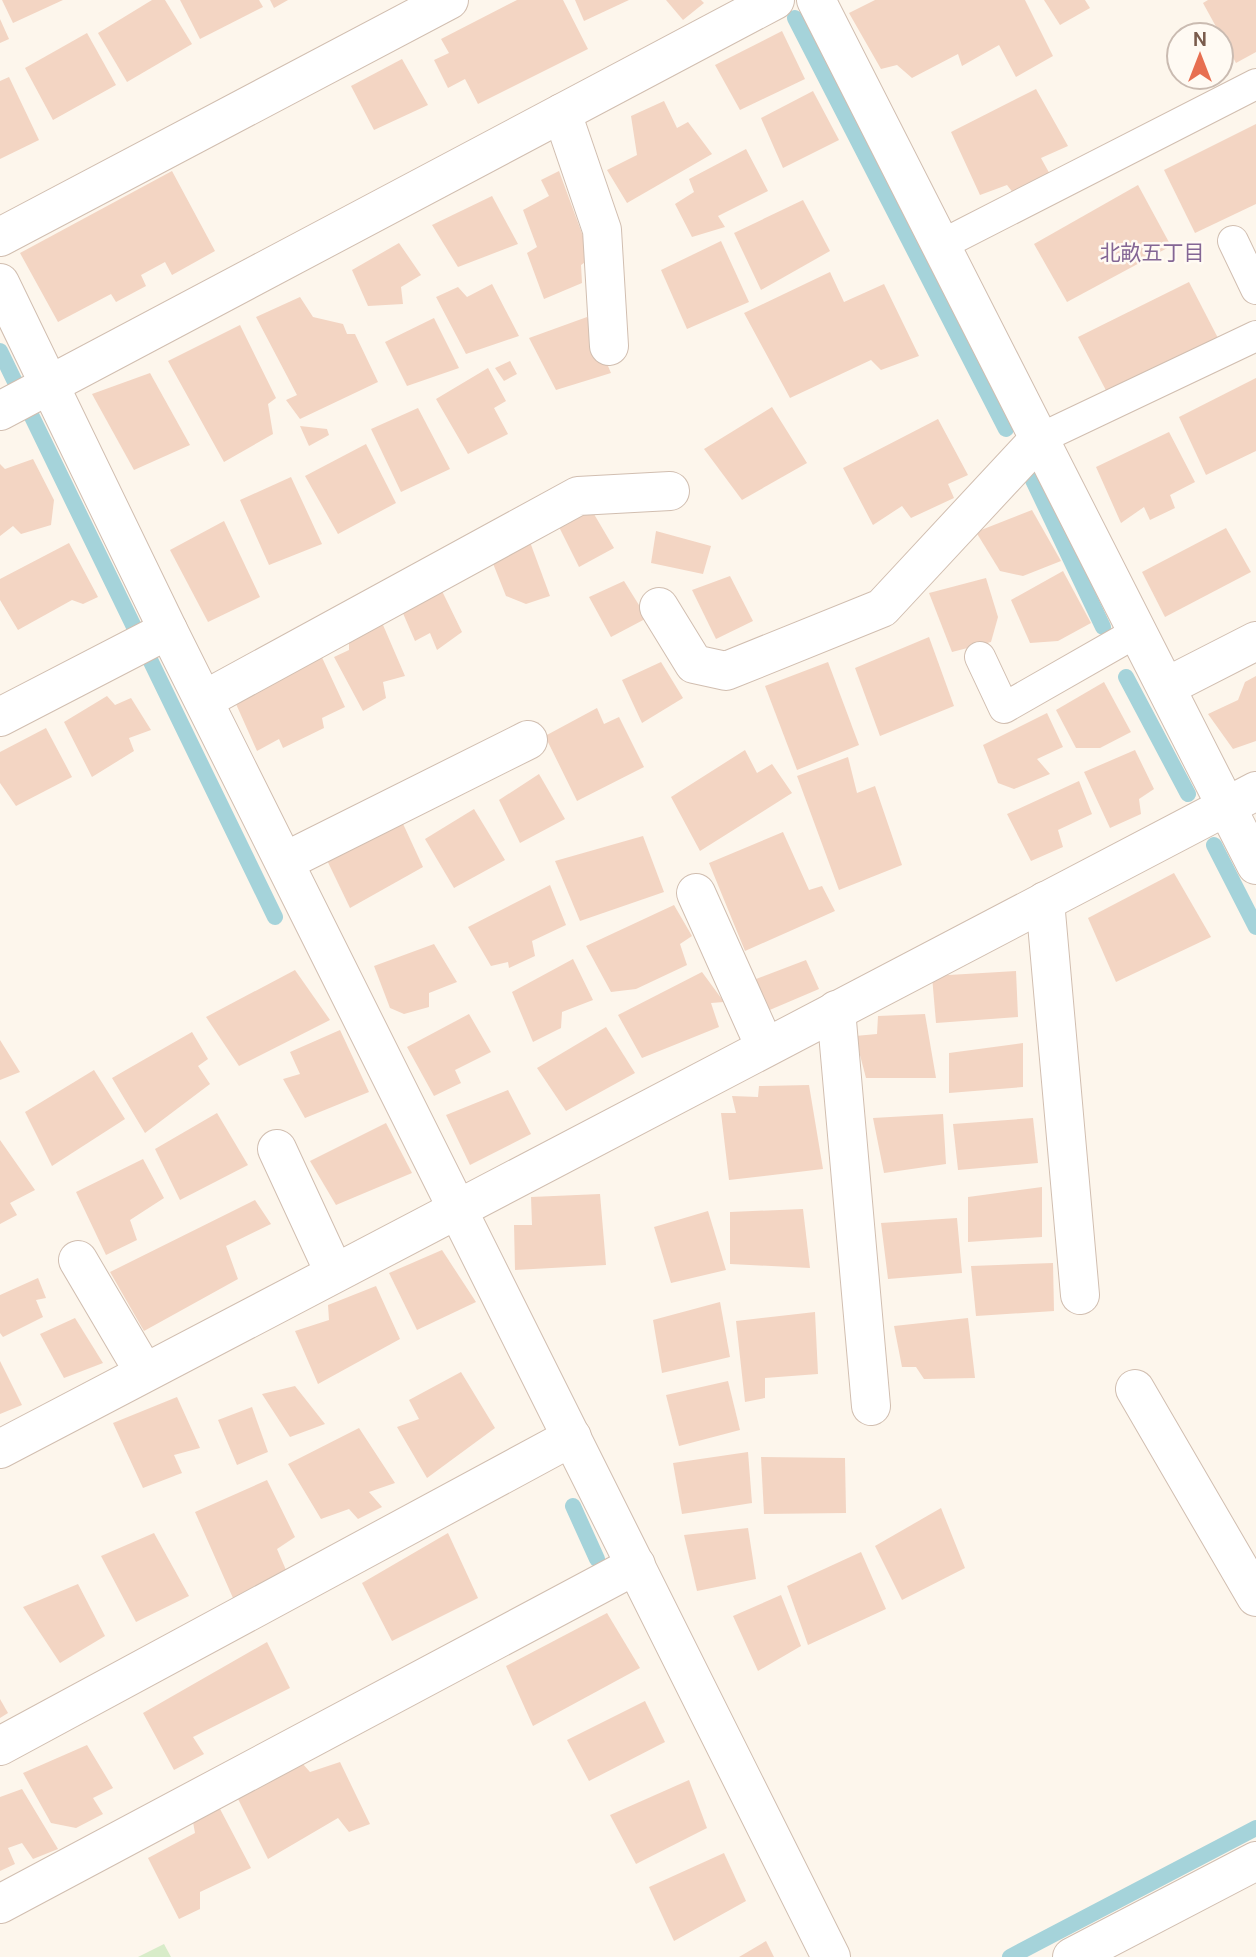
<svg xmlns="http://www.w3.org/2000/svg" width="1256" height="1957" viewBox="0 0 1256 1957" font-family="'DM Sans','Noto Sans JP',sans-serif">
<style>
.green{fill:#d8ecc9}
.lines{fill:none;stroke-linecap:round;stroke-linejoin:round}
.stream{stroke:#a5d3da;stroke-width:16}
.building{fill:#f3d5c3}
.service-casing{stroke:#d1beb0;stroke-width:32}
.minor-casing{stroke:#d1beb0;stroke-width:40}
.tertiary-casing{stroke:#d1beb0;stroke-width:40}
.service{stroke:#fff;stroke-width:30}
.minor{stroke:#fff;stroke-width:38}
.tertiary{stroke:#fff;stroke-width:38}
.labels{text-anchor:middle;dominant-baseline:central;stroke-width:5;stroke-linejoin:round;paint-order:stroke}
.neighbourhood-label{font-size:21px;fill:#846695;stroke:#fffaf3}
</style>
<rect width="100%" height="100%" fill="#fdf6ec"/>
<path class="green" d="M164,1944L171,1957H138Z"/>
<g class="lines">
<g class="stream">
<path d="M795,18L1006,429"/>
<path d="M0,351L275,917"/>
<path d="M1031,476L1103,627"/>
<path d="M1126,677L1188,794"/>
<path d="M1214,845L1256,927"/>
<path d="M573,1506L597,1559"/>
<path d="M1010,1957L1256,1828"/>
</g>
</g>
<g class="building">
<path d="M2,0H63L13,23Z"/>
<path d="M152,0H165L192,44L127,82L98,33Z"/>
<path d="M180,0H259L263,7L200,39Z"/>
<path d="M270,0H288L274,8Z"/>
<path d="M517,0H563L588,49L478,104L465,79L448,88L434,60L449,53L441,39Z"/>
<path d="M575,0H629L584,21Z"/>
<path d="M666,0H701L704,3L683,20Z"/>
<path d="M875,0H1025L1053,56L1016,77L999,45L962,66L958,54L912,78L897,65L881,69L849,13Z"/>
<path d="M1044,0H1085L1090,8L1060,25Z"/>
<path d="M1208,0H1256V52L1236,63L1203,3Z"/>
<path d="M0,19L9,39L0,43Z"/>
<path d="M782,31L805,79L740,110L715,65Z"/>
<path d="M87,33L116,85L53,120L25,68Z"/>
<path d="M402,59L428,105L374,130L351,86Z"/>
<path d="M9,77L39,140L0,159V81Z"/>
<path d="M1036,89L1068,146L1041,158L1052,178L1014,194L1007,185L980,195L951,132Z"/>
<path d="M813,91L839,140L783,168L761,118Z"/>
<path d="M664,101L677,128L688,122L712,154L627,203L607,170L637,155L631,116Z"/>
<path d="M1256,124V204L1195,233L1164,170Z"/>
<path d="M746,149L768,191L718,216L725,227L692,237L675,204L694,192L689,179Z"/>
<path d="M172,171L215,251L172,275L165,262L141,275L146,286L116,302L111,294L58,322L20,253Z"/>
<path d="M559,171L591,258L581,265L582,283L544,299L527,253L537,247L523,210L549,196L541,180Z"/>
<path d="M1138,185L1171,246L1067,302L1034,244Z"/>
<path d="M492,196L518,244L458,267L432,225Z"/>
<path d="M803,200L830,251L761,290L734,233Z"/>
<path d="M721,241L749,302L687,329L661,270Z"/>
<path d="M399,243L421,275L401,287L403,304L368,306L352,270Z"/>
<path d="M830,272L844,302L884,284L919,356L881,370L871,360L790,398L744,313Z"/>
<path d="M1189,282L1219,340L1110,398L1078,337Z"/>
<path d="M492,284L519,336L466,354L436,297L458,287L467,297Z"/>
<path d="M300,297L313,317L343,324L347,334H355L378,382L300,419L286,400L297,395L256,317Z"/>
<path d="M587,317L611,373L556,390L529,338Z"/>
<path d="M434,318L459,368L407,386L385,342Z"/>
<path d="M240,325L276,398L268,404L273,434L224,462L168,361Z"/>
<path d="M510,361L517,374L504,381L495,368Z"/>
<path d="M488,368L506,401L494,408L508,434L468,454L436,399Z"/>
<path d="M150,373L190,445L134,470L92,394Z"/>
<path d="M1256,378V451L1206,475L1179,417Z"/>
<path d="M772,407L807,463L742,500L704,449Z"/>
<path d="M418,408L450,469L401,492L371,429Z"/>
<path d="M938,419L968,475L948,484L954,498L911,518L902,506L873,525L843,468Z"/>
<path d="M300,426L327,429L329,435L309,446Z"/>
<path d="M1169,432L1195,482L1170,495L1175,508L1150,520L1144,507L1121,523L1096,467Z"/>
<path d="M366,444L396,503L338,534L305,476Z"/>
<path d="M33,459L54,500L51,525L21,534L13,526L0,536V464L5,469Z"/>
<path d="M291,477L322,544L269,565L240,500Z"/>
<path d="M591,509L614,548L579,567L559,527Z"/>
<path d="M1032,510L1061,561L1023,576L1000,571L976,532Z"/>
<path d="M224,521L260,597L208,622L170,550Z"/>
<path d="M1226,528L1251,572L1165,617L1142,572Z"/>
<path d="M656,531L711,546L703,574L651,563Z"/>
<path d="M530,542L550,596L526,604L506,596L492,561Z"/>
<path d="M69,543L98,597L83,604L72,600L18,630L0,600V579Z"/>
<path d="M1063,571L1091,623L1058,641L1030,643L1011,600Z"/>
<path d="M730,576L753,621L716,639L692,590Z"/>
<path d="M986,578L998,617L991,642L952,652L929,593Z"/>
<path d="M624,581L647,618L611,637L589,597Z"/>
<path d="M442,591L462,632L437,650L430,633L415,641L402,611Z"/>
<path d="M380,618L405,676L383,682L386,698L363,711L334,657L349,650V634Z"/>
<path d="M929,637L954,706L880,736L855,668Z"/>
<path d="M319,651L345,707L322,718L324,728L283,748L279,739L257,751L232,695Z"/>
<path d="M661,662L683,698L642,723L622,680Z"/>
<path d="M828,662L859,745L797,770L765,686Z"/>
<path d="M1256,676V741L1233,749L1208,714L1238,700L1245,682Z"/>
<path d="M1104,682L1131,732L1100,748H1076L1056,710Z"/>
<path d="M107,696L115,705L131,698L151,730L129,738L134,751L92,777L64,722Z"/>
<path d="M597,708L604,724L619,717L644,767L577,801L545,736Z"/>
<path d="M1047,713L1063,747L1037,759L1050,774L1014,789L998,783L983,745Z"/>
<path d="M46,728L72,777L16,806L0,783V752Z"/>
<path d="M745,750L757,773L772,764L792,793L700,851L671,797Z"/>
<path d="M1135,750L1154,789L1139,799L1141,814L1110,828L1084,772Z"/>
<path d="M848,757L857,793L875,786L902,865L839,890L797,776Z"/>
<path d="M539,774L565,819L520,843L499,800Z"/>
<path d="M1079,781L1092,814L1058,830L1063,847L1031,861L1007,814Z"/>
<path d="M474,809L505,860L454,888L425,839Z"/>
<path d="M398,813L423,867L350,908L323,852Z"/>
<path d="M783,832L809,890L822,886L835,911L745,951L709,863Z"/>
<path d="M643,836L664,892L580,921L555,861Z"/>
<path d="M1174,873L1211,937L1116,982L1088,918Z"/>
<path d="M550,885L566,925L532,941L535,956L509,968L508,962L491,966L468,927Z"/>
<path d="M674,905L692,936L680,944L687,965L636,989L611,992L586,946Z"/>
<path d="M434,944L457,982L429,993V1007L404,1014L390,1008L374,966Z"/>
<path d="M573,959L593,1000L562,1012L561,1028L533,1042L512,992Z"/>
<path d="M806,960L819,989L765,1012L756,979Z"/>
<path d="M295,970L330,1020L239,1066L206,1017Z"/>
<path d="M1016,971L1018,1017L936,1023L932,976Z"/>
<path d="M702,972L724,1002L711,1003L719,1027L642,1058L618,1015Z"/>
<path d="M469,1014L491,1052L455,1070L461,1083L434,1096L407,1047Z"/>
<path d="M925,1014L936,1078H866L855,1036L877,1034L878,1016Z"/>
<path d="M606,1027L635,1073L566,1111L537,1068Z"/>
<path d="M340,1030L369,1092L305,1118L283,1079L300,1074L290,1052Z"/>
<path d="M192,1032L208,1059L198,1066L210,1084L145,1133L112,1078Z"/>
<path d="M0,1040L20,1072L0,1080Z"/>
<path d="M1023,1043V1087L949,1093V1053Z"/>
<path d="M94,1070L125,1119L52,1166L25,1112Z"/>
<path d="M809,1085L823,1169L729,1180L721,1113H736L732,1096L758,1097L759,1086Z"/>
<path d="M508,1090L531,1134L470,1165L446,1115Z"/>
<path d="M217,1113L248,1165L180,1200L155,1149Z"/>
<path d="M943,1114L946,1164L884,1173L873,1118Z"/>
<path d="M1033,1118L1038,1163L958,1170L953,1124Z"/>
<path d="M386,1123L412,1173L336,1205L310,1161Z"/>
<path d="M0,1140L35,1190L10,1203L17,1215L0,1224Z"/>
<path d="M143,1159L164,1198L130,1220L137,1240L106,1255L76,1192Z"/>
<path d="M1042,1187V1237L968,1242V1197Z"/>
<path d="M600,1194L606,1265L515,1270L514,1225H532L531,1197Z"/>
<path d="M255,1200L271,1224L226,1246L238,1279L144,1331L110,1272Z"/>
<path d="M803,1209L810,1268L730,1264V1212Z"/>
<path d="M708,1211L726,1270L671,1283L654,1227Z"/>
<path d="M957,1218L962,1273L888,1279L881,1223Z"/>
<path d="M442,1250L476,1302L417,1330L389,1273Z"/>
<path d="M1053,1263L1054,1311L976,1316L971,1266Z"/>
<path d="M38,1278L46,1298L36,1300L43,1317L3,1337L0,1333V1295Z"/>
<path d="M376,1286L400,1339L318,1384L295,1331L329,1320L328,1305Z"/>
<path d="M720,1302L730,1357L662,1373L653,1320Z"/>
<path d="M815,1312L818,1374L765,1378V1398L745,1402L736,1321Z"/>
<path d="M75,1318L103,1363L64,1378L40,1334Z"/>
<path d="M968,1318L975,1378L924,1379L916,1367H902L894,1326Z"/>
<path d="M0,1361L22,1405L0,1414Z"/>
<path d="M461,1372L495,1428L427,1478L397,1427L419,1419L409,1400Z"/>
<path d="M728,1381L740,1430L679,1446L666,1395Z"/>
<path d="M295,1386L325,1424L290,1437L262,1394Z"/>
<path d="M177,1397L200,1448L174,1455L182,1473L143,1488L113,1423Z"/>
<path d="M252,1407L268,1452L237,1465L218,1420Z"/>
<path d="M359,1428L395,1483L369,1492L382,1507L358,1519L349,1509L321,1519L288,1464Z"/>
<path d="M748,1452L752,1503L682,1514L673,1463Z"/>
<path d="M761,1457L845,1458L846,1513L764,1514Z"/>
<path d="M267,1480L295,1537L277,1549L286,1570L233,1598L195,1512Z"/>
<path d="M941,1508L965,1568L902,1600L875,1546Z"/>
<path d="M748,1528L756,1579L697,1591L684,1535Z"/>
<path d="M154,1533L189,1596L136,1622L101,1556Z"/>
<path d="M448,1533L478,1598L392,1641L362,1583Z"/>
<path d="M861,1552L886,1609L808,1645L787,1586Z"/>
<path d="M78,1584L105,1636L60,1663L23,1607Z"/>
<path d="M781,1595L801,1646L758,1671L733,1616Z"/>
<path d="M607,1613L640,1668L533,1726L506,1666Z"/>
<path d="M267,1642L290,1688L193,1737L204,1754L174,1770L143,1713Z"/>
<path d="M0,1699L8,1713L0,1718Z"/>
<path d="M645,1701L665,1742L589,1781L567,1740Z"/>
<path d="M87,1745L113,1788L93,1798L103,1814L76,1828L51,1823L23,1773Z"/>
<path d="M340,1762L370,1824L349,1832L338,1818L268,1859L236,1795L302,1763L310,1772Z"/>
<path d="M689,1780L707,1828L636,1864L610,1815Z"/>
<path d="M22,1789L58,1849L33,1859L22,1843L8,1848L15,1864L0,1871V1797Z"/>
<path d="M219,1807L251,1868L200,1892V1909L179,1919L148,1858L195,1833L193,1822Z"/>
<path d="M724,1853L746,1901L674,1941L649,1887Z"/>
<path d="M766,1941L774,1957H739Z"/>
</g>
<g class="lines">
<defs>
<g id="service">
<path d="M1233,241L1256,289"/>
<path d="M941,245L1256,84"/>
<path d="M1039,439L1256,336"/>
<path d="M980,657L1004,708L1137,632"/>
</g>
<g id="minor">
<path d="M816,0L1256,865"/>
<path d="M562,113L602,230L609,346"/>
<path d="M0,237L449,0"/>
<path d="M0,283L168,630L831,1957"/>
<path d="M0,411L775,0"/>
<path d="M659,607L694,664L726,671L882,608L1039,439"/>
<path d="M1166,687L1256,641"/>
<path d="M206,699L578,496L670,491"/>
<path d="M0,717L168,630"/>
<path d="M286,861L528,740"/>
<path d="M696,893L765,1047"/>
<path d="M1045,901L1080,1295"/>
<path d="M836,1010L871,1406"/>
<path d="M277,1149L334,1272"/>
<path d="M78,1260L144,1372"/>
<path d="M1135,1389L1256,1597"/>
<path d="M0,1449L1256,791"/>
<path d="M0,1746L572,1437"/>
<path d="M0,1904L636,1565"/>
</g>
<path id="tertiary" d="M1072,1957L1256,1861"/>
</defs>
<use href="#service" class="service-casing"/>
<use href="#minor" class="minor-casing"/>
<use href="#tertiary" class="tertiary-casing"/>
<use href="#service" class="service"/>
<use href="#minor" class="minor"/>
<use href="#tertiary" class="tertiary"/>
</g>
<g class="labels">
<g class="neighbourhood-label">
<text x="1152" y="253">北畝五丁目</text>
</g>
</g>
<g transform="translate(1200 56)"><circle r="33" fill="#fffaf3" stroke="#cabbb1" stroke-width="2"/>
<path d="M0-5L12 26L0 18L-12 26Z" fill="#e76f51"/>
<text y="-10" font-size="19" font-weight="bold" text-anchor="middle" fill="#7a5c4d">N</text>
</g>
</svg>
